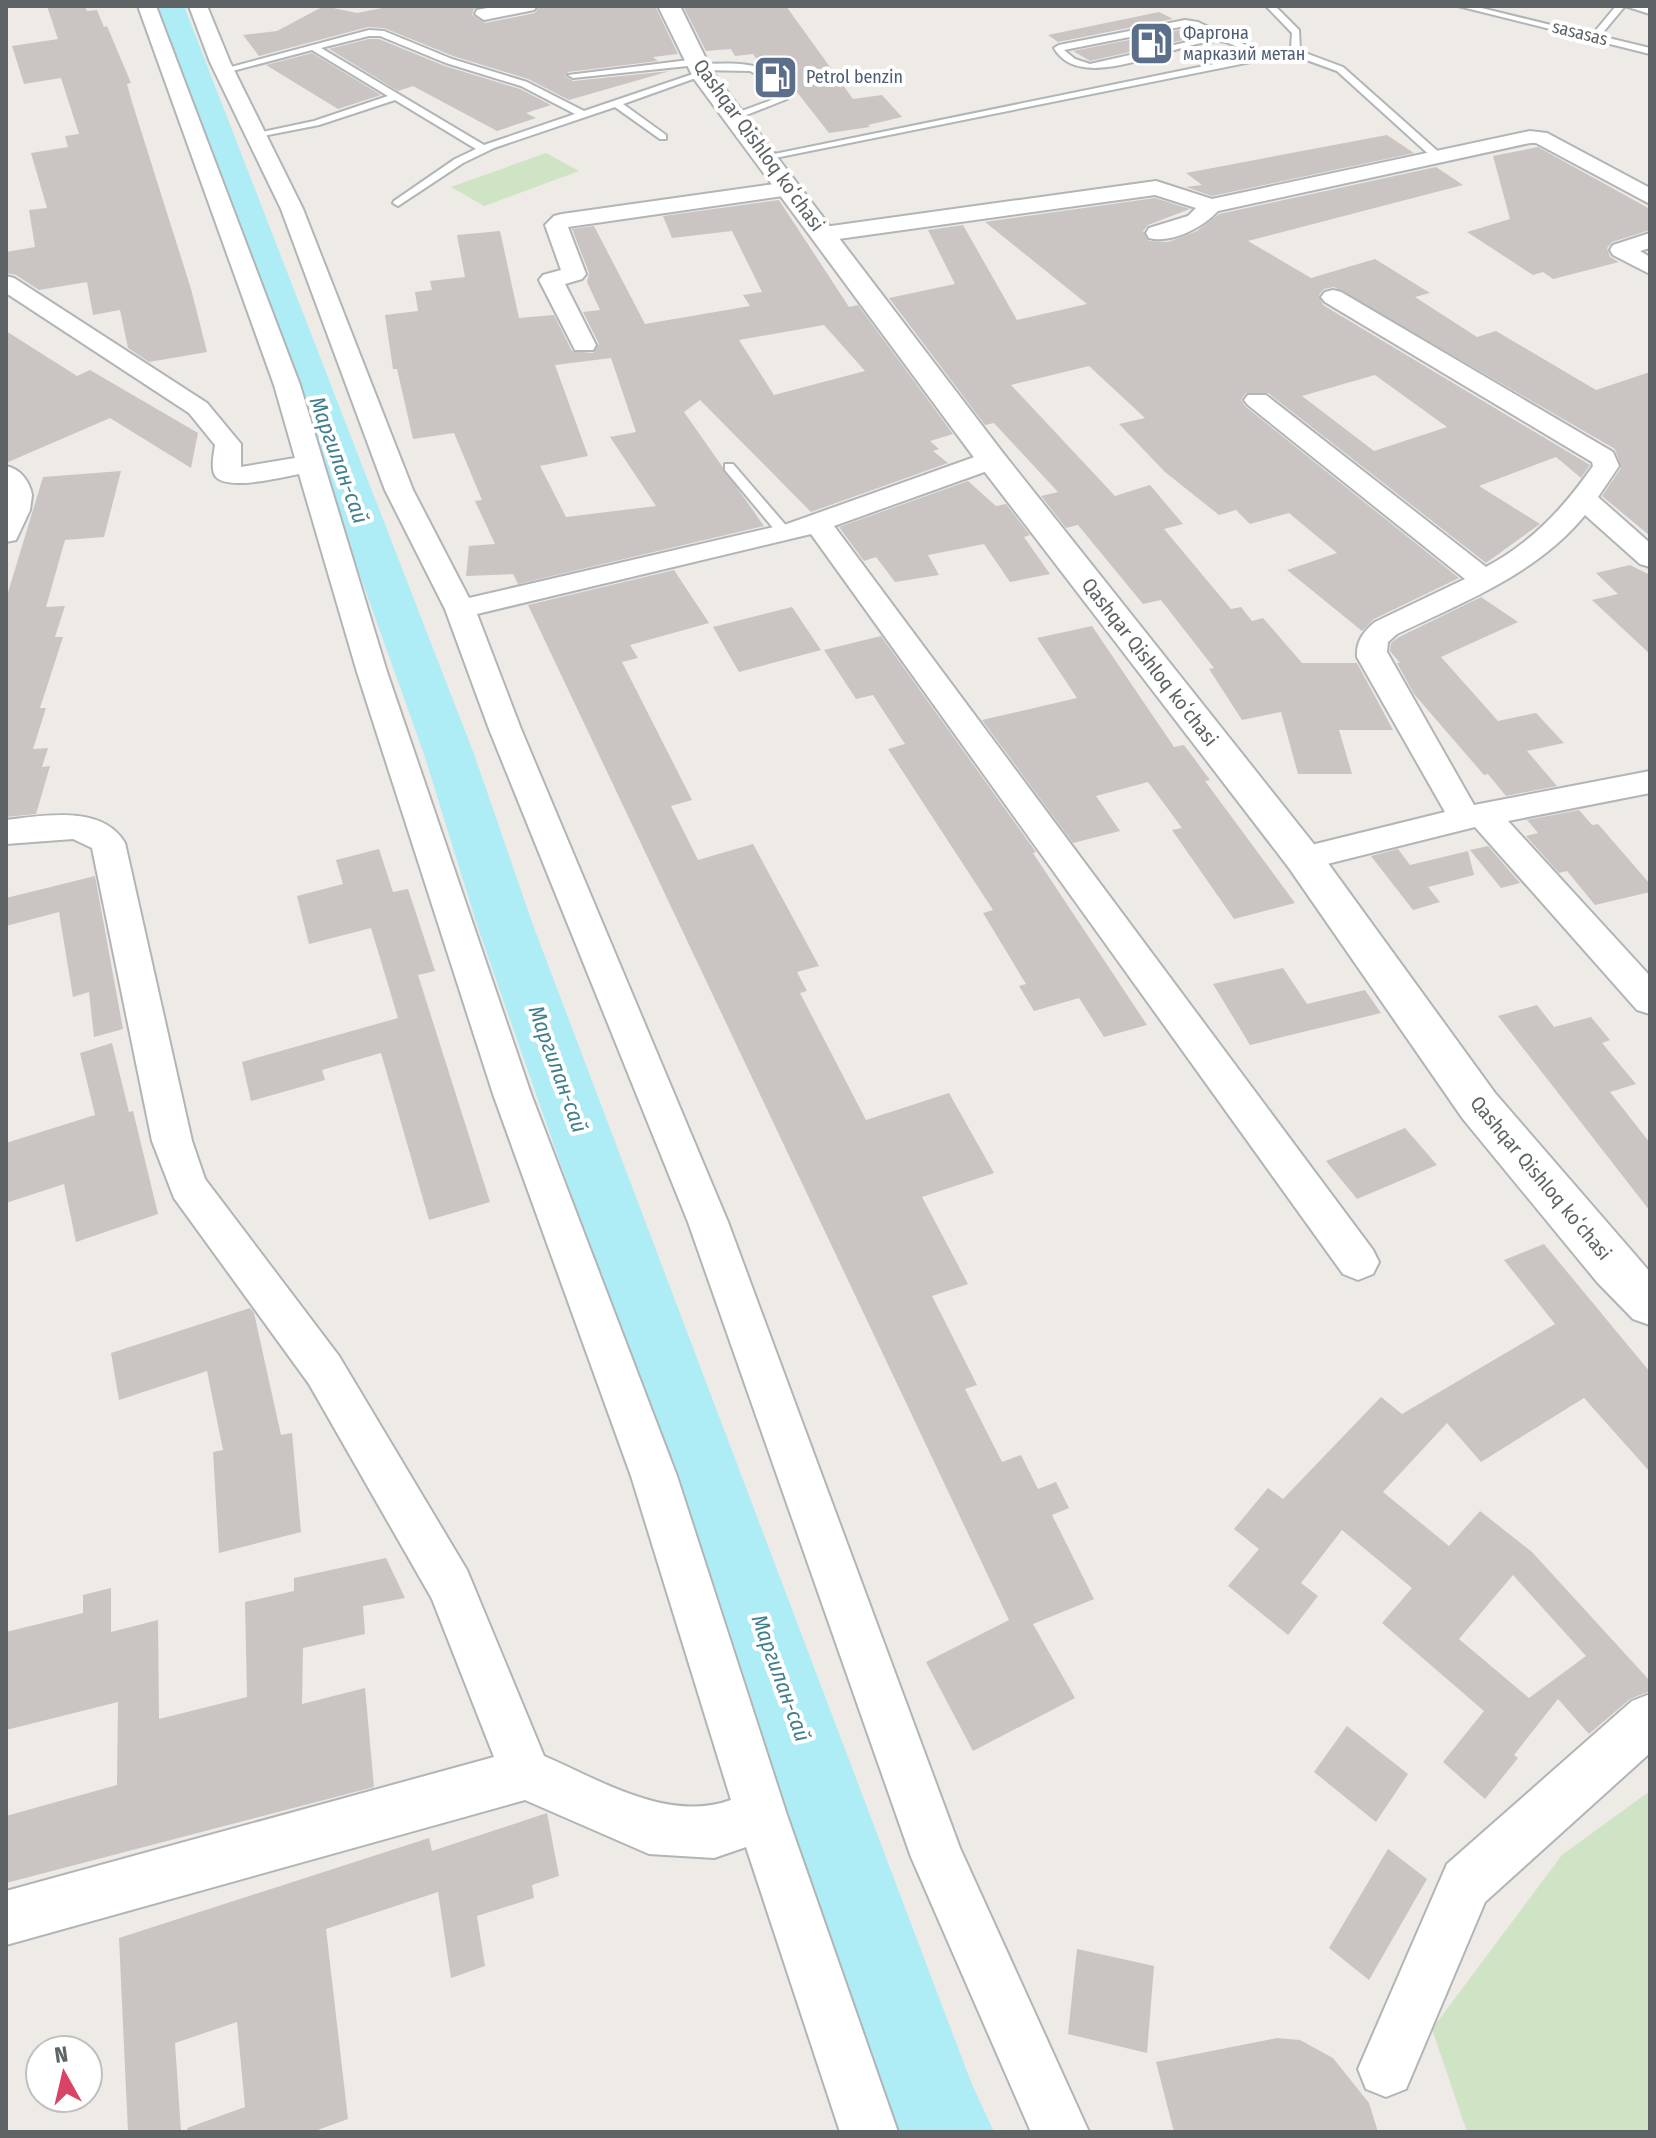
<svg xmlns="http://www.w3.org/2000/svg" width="1656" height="2138" viewBox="0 0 1656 2138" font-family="'Fira Sans Condensed',sans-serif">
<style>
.green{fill:#cfe3c5}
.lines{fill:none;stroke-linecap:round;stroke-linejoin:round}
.river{fill:#aeedf6;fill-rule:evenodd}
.building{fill:#cac5c3;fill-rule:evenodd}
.service-casing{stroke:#b1b5b7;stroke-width:4}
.minor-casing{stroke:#b1b5b7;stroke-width:4}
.secondary-casing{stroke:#b0b5b7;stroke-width:4}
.service{fill:#fff;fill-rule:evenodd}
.minor{fill:#fff;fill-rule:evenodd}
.secondary{fill:#fff;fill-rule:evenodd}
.labels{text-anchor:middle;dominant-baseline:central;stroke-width:8;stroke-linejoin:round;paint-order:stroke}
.far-service-label{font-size:18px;fill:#4e5e75;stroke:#fff;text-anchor:start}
.far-street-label{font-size:18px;fill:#5e6365;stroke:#fff}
.street-label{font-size:20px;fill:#5e6365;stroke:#fff}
.water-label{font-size:22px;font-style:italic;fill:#427f8e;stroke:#fff}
</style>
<rect width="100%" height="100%" fill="#eeeae6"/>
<g class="green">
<path d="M546,153L579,171L484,206L451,187Z"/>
<path d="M1650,1791V2132H1467L1432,2029L1562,1855Z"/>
</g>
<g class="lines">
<path class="river" d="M156,6H184L474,754L533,925L971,2082L994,2132H900L890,2107L477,925L424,754Z"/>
</g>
<g class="building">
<path d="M47,6H85L87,11L97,10L104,27L107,26L131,83L127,84L132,102L191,289L207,352L149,362L128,348L120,310L93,315L87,282L39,290L16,275L6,273V252L35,247L29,210L47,208L31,153L68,147L65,136L79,134L61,78L24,84L12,46L58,39Z"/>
<path d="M324,6L357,13L392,6H482L474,9L472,15L485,23L535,13L540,6H655L678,54L653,57L658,61L568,72L565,76L573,81L670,71L569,100L528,79L453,56L384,28L368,27L259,56L243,35L277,31Z"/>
<path d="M683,6H786L853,99L882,95L902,117L868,125L870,127L829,133L793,87L786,88L765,59L757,60L753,54L735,56L731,49L706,51Z"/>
<path d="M1159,12L1173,19L1058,42L1048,35Z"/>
<path d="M1185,29L1201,36L1090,61L1073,51Z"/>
<path d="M369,39H379L445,66L520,89L551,105L526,113L536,118L497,131L413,86L398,91L329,49Z"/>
<path d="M312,53L381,95L338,109L266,65Z"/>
<path d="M1387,135L1414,153L1212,196L1186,187L1202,185L1186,173Z"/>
<path d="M1538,147L1650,209V230L1612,242L1607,248L1610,257L1619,262L1553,279L1543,272L1533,275L1467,232L1510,219L1493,156Z"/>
<path d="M1436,167L1463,185L1248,241L1311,278L1375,259L1430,293L1415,297L1477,337L1496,331L1596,390L1650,372V536L1602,496L1621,468L1615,449L1334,287L1324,289L1319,295L1323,305L1590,465L1581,478L1556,457L1479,486L1540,524L1486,563L1268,393H1246L1241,400L1246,407L1459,578L1374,619L1362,631L1287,570L1337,553L1289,513L1250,524L1236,510L1219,515L1165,472L1119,424L1145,418L1089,366L1011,385L1115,496L1150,485L1183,524L1164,529L1231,609L1241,607L1252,621L1263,618L1302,663H1357L1393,730H1339L1352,774H1298L1281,712L1242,720L1209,669L1214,668L1161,600L1143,604L1078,525L1066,528L1041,496L1058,492L994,423L985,425L889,298L955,284L928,230L963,225L1017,320L1087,304L985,222L1155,198L1190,209L1148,225L1143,231L1149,241L1168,242L1197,231L1219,214ZM1375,375L1447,427L1374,451L1302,396Z"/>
<path d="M779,200L849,307L858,305L953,434L930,441L939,449L933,451L948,463L811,512L700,400L684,412L764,526L518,584L513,574L466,576L469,546L495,544L475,501L482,500L454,433L413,439L397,369H393L385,315L418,311L415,292L432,290L430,281L465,277L457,235L500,231L519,318L554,315L572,351L593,353L599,344L583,312L600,310L587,282L589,273L572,229L594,226L645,324L750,306L743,295L762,292L732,231L672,238L663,216ZM824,325L865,371L774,395L739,340ZM611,358L636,432L610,437L656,506L566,517L540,466L588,456L555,365Z"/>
<path d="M6,331L77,376L90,370L198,433L191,468L110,418L6,463Z"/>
<path d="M121,471L104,537L65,540L46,607L65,606L55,637H63L40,708H46L33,749L48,748L42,767L50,766L36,814L6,817V599L43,477Z"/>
<path d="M968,481L996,506L1006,504L1030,535L1024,537L1050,574L1010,582L984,544L928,555L939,575L895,582L876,557L864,561L839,527Z"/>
<path d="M1630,565L1650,575V654L1592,600L1618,594L1596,573Z"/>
<path d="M674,570L709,623L630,645L638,658L622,662L692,800L671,806L698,860L753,844L819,966L797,972L807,991L800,993L866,1120L949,1093L994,1173L922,1197L968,1284L932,1296L977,1385L965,1389L1002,1462L1021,1455L1038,1489L1056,1482L1069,1508L1052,1515L1094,1599L1033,1624L1075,1698L973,1751L926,1662L1009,1620L528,605Z"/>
<path d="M1481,597L1518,622L1441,657L1498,721L1536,713L1564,743L1527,751L1557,786L1506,796L1488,774L1484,775L1414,694L1397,663H1400L1390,651L1391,643L1399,637Z"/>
<path d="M792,607L821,650L739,672L713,627Z"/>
<path d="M1092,626L1174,747L1184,745L1210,780L1205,781L1295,903L1234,919L1172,830L1182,828L1148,782L1096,796L1120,831L1073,843L982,720L1077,698L1037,638Z"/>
<path d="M881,636L1036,852L1033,853L1147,1025L1104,1037L1079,998L1034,1011L1019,986L1026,984L983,913L993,910L888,749L905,744L873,695L856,699L824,650Z"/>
<path d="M1579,810L1592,825L1598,824L1650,884V892L1595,905L1567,871L1559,873L1526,836L1538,833L1527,820Z"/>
<path d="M1488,846L1520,883L1501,888L1470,850Z"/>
<path d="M379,849L393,892L408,889L435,971L418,975L490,1202L429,1220L381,1053L322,1070L325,1080L251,1101L242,1062L398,1018L371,928L309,944L297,896L343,884L336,860Z"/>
<path d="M1398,849L1410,865L1468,851L1474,875L1428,887L1440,902L1413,910L1371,856Z"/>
<path d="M95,876L123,1029L94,1037L89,992L73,997L59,912L6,926V898Z"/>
<path d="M1283,968L1307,1004L1365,990L1381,1013L1250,1045L1213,984Z"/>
<path d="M1537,1005L1554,1027L1591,1017L1610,1040L1602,1043L1636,1084L1610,1092L1650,1143V1211L1498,1016Z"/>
<path d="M112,1043L129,1112L133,1111L158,1214L76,1242L64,1184L6,1203V1143L95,1115L80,1053Z"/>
<path d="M1405,1128L1437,1165L1357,1199L1326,1161Z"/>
<path d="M1544,1244L1650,1372V1472L1584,1398L1481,1462L1447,1423L1383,1492L1449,1546L1480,1511L1532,1552L1650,1681V1691L1630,1699L1589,1734L1558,1699L1514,1755L1518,1758L1485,1799L1443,1762L1484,1711L1382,1623L1412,1588L1342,1530L1301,1583L1318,1596L1288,1635L1228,1586L1259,1549L1234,1529L1268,1488L1283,1499L1381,1397L1402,1414L1555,1324L1504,1260ZM1513,1575L1586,1656L1529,1698L1459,1639Z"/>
<path d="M250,1308L254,1313L281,1435L292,1433L301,1532L219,1553L213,1452L223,1450L207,1371L119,1400L111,1353Z"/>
<path d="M386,1558L405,1598L363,1606L365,1634L303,1648L302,1704L365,1688L374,1787L6,1883V1816L117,1785L118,1702L6,1730V1632L83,1613V1595L111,1588V1632L158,1620L159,1719L247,1697L245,1602L294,1591V1578Z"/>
<path d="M1347,1726L1408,1774L1376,1822L1314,1772Z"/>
<path d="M547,1813L559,1876L532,1885L534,1898L477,1916L485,1966L451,1978L438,1892L326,1929L348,2119L312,2132H188L187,2128L245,2107L237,2022L175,2043L181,2132H128L119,1938L429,1838L432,1851Z"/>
<path d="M1388,1849L1427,1879L1369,1980L1329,1948Z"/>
<path d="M1077,1949L1154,1966L1147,2053L1068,2034Z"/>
<path d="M1277,2038L1300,2040L1333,2058L1369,2103L1378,2132H1174L1156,2062Z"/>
</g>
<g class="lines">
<defs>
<g id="service">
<path d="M1266,6H1275L1299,30L1300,51L1343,67L1442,155V159H1434L1337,71L1290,54L765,160L760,157L1253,56C1244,51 1230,41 1219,41C1177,40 1082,97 1054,48L1059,45L1185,20L1198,22L1264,54L1291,48L1292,33ZM1185,26L1214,36L1090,64L1075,59L1064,50Z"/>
<path d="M1458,6H1473L1592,35L1616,6L1650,8V14L1625,6L1600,36L1650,48V54Z"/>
<path d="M369,30L384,31L452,59L527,82L584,111L699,72L707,74L623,104L666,135V139H660L615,107L494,148L463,163L398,206L393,203L394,201L455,159L476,149L395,100L319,125L253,138V134L314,121L388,96L312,50L225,73L220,70ZM369,36H380L446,63L521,86L575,114L484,145L321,48Z"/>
<path d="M697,59L702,62L699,64C734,64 776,57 787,99L734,120L729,117L731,115L777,98L774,84L750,71L699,70L694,67L697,65L573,78L568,75Z"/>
<path d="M725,464H733L789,529V535H779L725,470Z"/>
</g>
<g id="minor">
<path d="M138,6H156L300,385L387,672L531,1094L677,1476L787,1815L898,2132H840L746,1847L714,1858L649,1854L525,1800L6,1945V1891L494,1757L432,1599L309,1384L174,1198L152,1141L92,848L73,839L6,844V820C43,816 102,804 125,843L192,1141L205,1179L339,1356L467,1570L544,1756C600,1780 668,1823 731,1800L631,1476L493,1094L357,672L299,474C282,477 229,491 216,477C210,470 214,453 215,445L189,413L6,293V276L14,278L207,403L241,444V467L295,458L274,385Z"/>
<path d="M189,6H207L230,62L303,209L413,490L469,598L787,524L983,454H1001L1005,460L1001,466L834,526L1373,1250L1379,1262L1373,1274L1358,1280L1343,1274L811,534L477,614L521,729L728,1222L960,1848L1089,2132H1031L911,1857L688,1222L489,729L445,609L385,490L281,209L210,62Z"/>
<path d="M498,6H537L534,10L484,20L475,14L477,10Z"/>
<path d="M1530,131L1547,133L1650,188V204L1536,143H1530L1218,211C1203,227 1172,244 1149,238L1146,233L1149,228L1188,216L1196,208L1155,195L824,241L816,239L813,234L816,229L824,227L1156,181L1212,199Z"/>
<path d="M789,182L800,189L797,194L568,227L586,274L582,279L565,284L596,345L593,350H575L539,280L543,275L561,270L545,225L554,216L562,214Z"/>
<path d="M1650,233V248L1640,251L1650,257V274L1613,255L1610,250L1613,245Z"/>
<path d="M1333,290L1341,292L1613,452L1619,466L1598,497L1650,543V567L1640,564L1585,515C1537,574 1463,602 1397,634L1388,642L1387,652L1474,805L1650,771V793L1508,821L1650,976V1014L1637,1010L1475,827L1303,870L1291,866L1286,858L1291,850L1445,812L1357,657C1356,641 1364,631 1375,622L1465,579L1248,405L1244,400L1248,395H1266L1486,567C1532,542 1563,509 1593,466L1592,462L1325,302L1321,297L1325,292Z"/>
<path d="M6,466C20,469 29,480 32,495L30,510L16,540L6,542Z"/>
<path d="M1650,1694V1753L1485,1902L1406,2089L1386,2097L1366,2089L1358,2069L1447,1864L1632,1701Z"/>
</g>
<path id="secondary" d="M658,6H680L713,73L1003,453L1317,848L1495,1093L1650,1272V1325L1633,1319L1597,1282L1463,1119L1289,868L981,467L694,79Z"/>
</defs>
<use href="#service" class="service-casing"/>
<use href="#minor" class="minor-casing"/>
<use href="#secondary" class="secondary-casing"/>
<use href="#service" class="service"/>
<use href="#minor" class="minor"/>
<use href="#secondary" class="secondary"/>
</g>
<defs>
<symbol id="fuel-square" viewBox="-11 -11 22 22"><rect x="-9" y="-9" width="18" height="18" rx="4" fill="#5c6f8a" stroke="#fff"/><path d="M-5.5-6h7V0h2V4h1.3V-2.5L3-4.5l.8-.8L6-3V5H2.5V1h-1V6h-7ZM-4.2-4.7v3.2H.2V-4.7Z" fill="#fff"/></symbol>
</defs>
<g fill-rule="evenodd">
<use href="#fuel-square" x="1126" y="18" width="51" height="51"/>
<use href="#fuel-square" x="750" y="52" width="51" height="51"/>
</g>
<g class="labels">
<g class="far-service-label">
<text x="1183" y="33">Фаргона<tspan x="1183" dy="21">марказий метан</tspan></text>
<text x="806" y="77">Petrol benzin</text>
</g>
<g class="far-street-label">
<text transform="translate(1580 33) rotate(14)">sasasas</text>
</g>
<g class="street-label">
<text transform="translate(759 145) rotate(54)">Qashqar Qishloq koʻchasi</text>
<text transform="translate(1150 662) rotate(52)">Qashqar Qishloq koʻchasi</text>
<text transform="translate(1541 1178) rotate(50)">Qashqar Qishloq koʻchasi</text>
</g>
<g class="water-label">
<text transform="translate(339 460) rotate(70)">Маргилан-сай</text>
<text transform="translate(558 1069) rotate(70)">Маргилан-сай</text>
<text transform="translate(781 1678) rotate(70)">Маргилан-сай</text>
</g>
</g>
<rect width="1656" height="2138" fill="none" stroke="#5e6365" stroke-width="16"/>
<g transform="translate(64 2074) rotate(352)"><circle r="38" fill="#ffffff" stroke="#bfc1c1" stroke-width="2"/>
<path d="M0-6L14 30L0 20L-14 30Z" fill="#d84366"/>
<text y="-12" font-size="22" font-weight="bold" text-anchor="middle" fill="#5e6365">N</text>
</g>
</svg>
